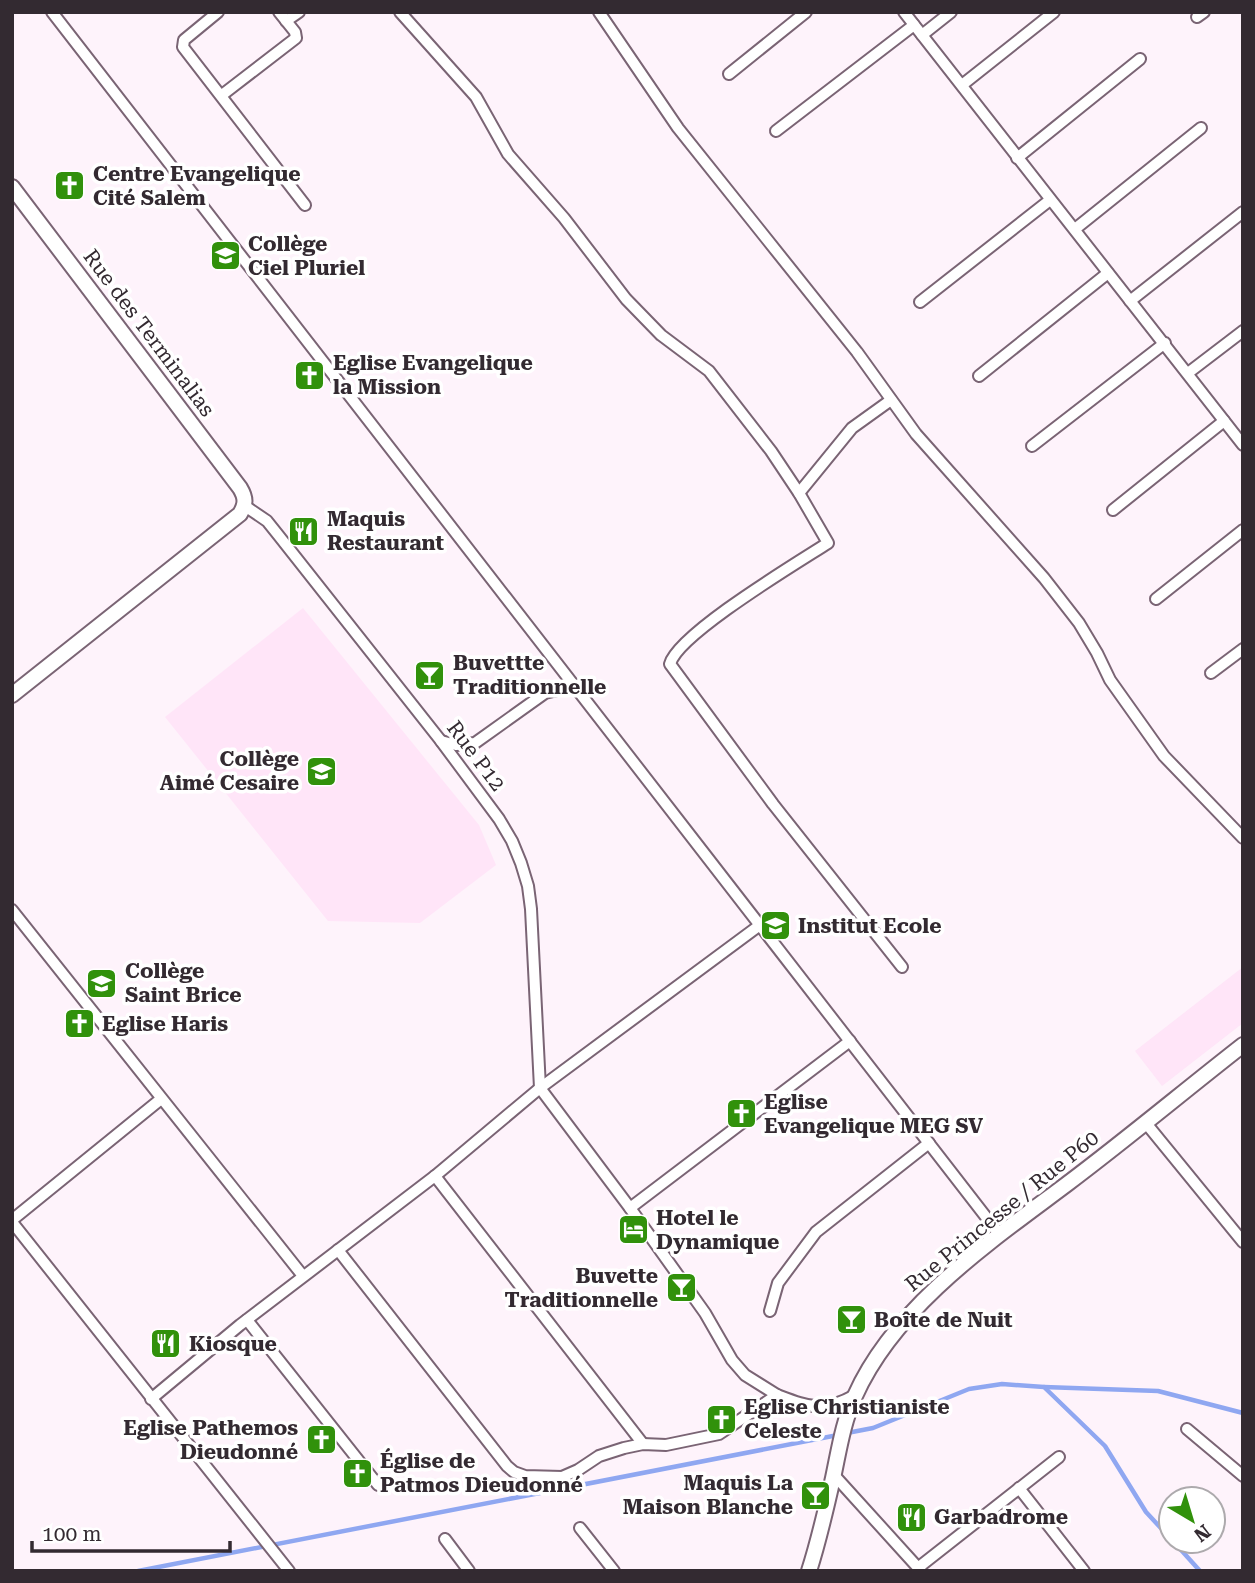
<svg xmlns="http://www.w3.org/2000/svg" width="1255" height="1583" viewBox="0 0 1255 1583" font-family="'Roboto Serif',serif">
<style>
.built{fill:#ffe5f8}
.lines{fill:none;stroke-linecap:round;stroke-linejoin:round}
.stream{stroke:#8fa7f1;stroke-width:4.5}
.minor-casing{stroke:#7a6474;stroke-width:14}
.tertiary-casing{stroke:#7a6474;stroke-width:18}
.minor{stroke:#fff;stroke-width:10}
.tertiary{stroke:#fff;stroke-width:14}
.labels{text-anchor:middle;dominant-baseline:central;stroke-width:7;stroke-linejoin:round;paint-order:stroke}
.poi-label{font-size:21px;font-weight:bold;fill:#332a31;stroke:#fff;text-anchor:start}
.street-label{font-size:21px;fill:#332a31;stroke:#fff}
</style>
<rect width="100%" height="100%" fill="#fef3fb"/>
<g class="built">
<path d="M303,608L479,825L496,865L420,923L328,921L165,717Z"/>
<path d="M1243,967V1023L1162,1086L1135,1051Z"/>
</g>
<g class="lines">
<g class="stream">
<path d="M1044,1387L1158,1391L1243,1413"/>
<path d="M847,1433L873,1428L969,1389L1002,1384L1044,1387L1105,1446L1146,1512L1171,1539"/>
<path d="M1173,1541L1200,1571"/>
<path d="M138,1571L838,1435"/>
</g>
<defs>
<g id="minor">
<path d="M52,12L1000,1235"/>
<path d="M218,12L184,40L183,47L305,205"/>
<path d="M400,12L476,97L508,154L564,218L626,299L661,335L709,371L771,451L799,493L828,543C797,563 678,634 670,664L773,804L902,967"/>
<path d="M599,12L678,128L857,352L916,434L1044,578L1079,623L1097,653L1110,680L1164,756L1243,838"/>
<path d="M904,12L1243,445"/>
<path d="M1197,17L1204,12"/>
<path d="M286,21L299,12"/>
<path d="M922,35L951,12"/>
<path d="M729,74L806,12"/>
<path d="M962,85L1054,12"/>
<path d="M222,95L296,38L295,32L279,12"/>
<path d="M776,131L914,25"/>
<path d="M1017,158L1140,59"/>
<path d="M1075,229L1201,128"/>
<path d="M1130,301L1243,212"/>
<path d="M920,302L1050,200"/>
<path d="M1188,373L1243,331"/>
<path d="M979,376L1108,273"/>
<path d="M1032,446L1165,343"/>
<path d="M799,493L852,428L891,400"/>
<path d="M245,506L267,521L279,536L441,741L499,819L512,841L521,863L528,886L531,909L540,1088"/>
<path d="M1113,510L1224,421"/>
<path d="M1156,599L1243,530"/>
<path d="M1211,673L1243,649"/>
<path d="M441,741L456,745L475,743L545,693L574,686"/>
<path d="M12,910L303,1276"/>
<path d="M540,1088L630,1208L705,1313L732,1360L745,1375L777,1395"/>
<path d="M1145,1122L1243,1242"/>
<path d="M435,1176L643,1444"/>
<path d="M630,1208L850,1041"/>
<path d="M12,1220L161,1099"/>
<path d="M12,1222L289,1571"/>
<path d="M338,1250L507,1466L514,1472L525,1476L562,1477L578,1470L599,1456L624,1448L643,1444L666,1445L719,1434L777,1395C809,1407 823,1413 855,1395"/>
<path d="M770,1311L778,1283L816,1232L929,1143"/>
<path d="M247,1320L378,1485"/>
<path d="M151,1399L240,1325L435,1176L540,1088L760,925"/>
<path d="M1187,1429L1243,1476"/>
<path d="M834,1475L921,1571"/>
<path d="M1019,1488L1084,1571"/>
<path d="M580,1528L614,1571"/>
<path d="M445,1539L469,1571"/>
<path d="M919,1567L1059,1457"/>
</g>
<g id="tertiary">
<path d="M12,187L240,488C246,498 246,504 240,514L12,695"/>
<path d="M809,1571C819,1540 826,1509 833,1478C839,1450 843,1422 855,1396C895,1306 991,1241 1067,1184C1127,1139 1184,1091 1243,1045"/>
</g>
</defs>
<use href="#minor" class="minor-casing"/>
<use href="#tertiary" class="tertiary-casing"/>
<use href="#minor" class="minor"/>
<use href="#tertiary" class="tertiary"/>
</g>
<defs>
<symbol id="church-square" viewBox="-11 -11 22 22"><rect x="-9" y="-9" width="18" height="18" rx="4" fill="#31910b" stroke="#fff"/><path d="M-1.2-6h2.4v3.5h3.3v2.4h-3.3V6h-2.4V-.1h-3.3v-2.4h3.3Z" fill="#fff"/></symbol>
<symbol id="school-square" viewBox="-11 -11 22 22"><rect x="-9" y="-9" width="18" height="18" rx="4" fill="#31910b" stroke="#fff"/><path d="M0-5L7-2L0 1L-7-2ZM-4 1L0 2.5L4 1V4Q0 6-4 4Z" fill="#fff"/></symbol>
<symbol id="restaurant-square" viewBox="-11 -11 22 22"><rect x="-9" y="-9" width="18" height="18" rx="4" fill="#31910b" stroke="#fff"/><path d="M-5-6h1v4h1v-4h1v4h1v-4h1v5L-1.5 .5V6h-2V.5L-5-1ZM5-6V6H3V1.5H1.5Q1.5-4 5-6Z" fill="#fff"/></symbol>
<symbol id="bar-square" viewBox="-11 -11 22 22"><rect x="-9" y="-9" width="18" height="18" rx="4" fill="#31910b" stroke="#fff"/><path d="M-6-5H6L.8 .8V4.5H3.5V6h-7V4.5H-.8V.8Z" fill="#fff"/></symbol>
<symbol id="hotel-square" viewBox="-11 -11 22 22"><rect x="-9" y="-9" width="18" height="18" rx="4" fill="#31910b" stroke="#fff"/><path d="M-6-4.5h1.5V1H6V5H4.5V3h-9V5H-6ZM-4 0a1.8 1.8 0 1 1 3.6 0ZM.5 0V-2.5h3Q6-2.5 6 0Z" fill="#fff"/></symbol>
</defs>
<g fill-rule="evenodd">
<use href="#church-square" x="52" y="168" width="35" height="35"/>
<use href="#school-square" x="208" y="238" width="35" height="35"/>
<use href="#church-square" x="292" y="358" width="35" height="35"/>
<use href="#restaurant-square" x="286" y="514" width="35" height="35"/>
<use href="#bar-square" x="412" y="658" width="35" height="35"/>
<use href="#school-square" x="304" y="754" width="35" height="35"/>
<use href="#school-square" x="758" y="908" width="35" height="35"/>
<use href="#school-square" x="84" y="966" width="35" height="35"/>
<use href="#church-square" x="62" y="1006" width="35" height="35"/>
<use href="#church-square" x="724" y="1096" width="35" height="35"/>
<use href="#hotel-square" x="616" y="1212" width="35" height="35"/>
<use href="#bar-square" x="664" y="1270" width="35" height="35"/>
<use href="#bar-square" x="834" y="1302" width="35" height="35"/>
<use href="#restaurant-square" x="148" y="1326" width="35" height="35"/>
<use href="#church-square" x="704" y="1402" width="35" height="35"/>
<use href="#church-square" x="304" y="1422" width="35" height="35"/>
<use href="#church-square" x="340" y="1456" width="35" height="35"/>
<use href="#bar-square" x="798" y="1478" width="35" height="35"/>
<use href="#restaurant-square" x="894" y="1500" width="35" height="35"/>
</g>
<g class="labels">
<g class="poi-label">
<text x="93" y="174">Centre Evangelique<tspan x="93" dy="24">Cité Salem</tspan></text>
<text x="248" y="244">Collège<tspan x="248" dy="24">Ciel Pluriel</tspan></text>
<text x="333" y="363">Eglise Evangelique<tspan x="333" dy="24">la Mission</tspan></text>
<text x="327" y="519">Maquis<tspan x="327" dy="24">Restaurant</tspan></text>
<text x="453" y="663">Buvettte<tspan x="453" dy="24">Traditionnelle</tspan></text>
<text x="299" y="759" text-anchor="end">Collège<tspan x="299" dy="24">Aimé Cesaire</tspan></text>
<text x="798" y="926">Institut Ecole</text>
<text x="125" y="971">Collège<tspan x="125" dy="24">Saint Brice</tspan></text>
<text x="102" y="1024">Eglise Haris</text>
<text x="764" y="1102">Eglise<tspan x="764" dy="24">Evangelique MEG SV</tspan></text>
<text x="656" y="1218">Hotel le<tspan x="656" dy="24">Dynamique</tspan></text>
<text x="658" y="1276" text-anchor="end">Buvette<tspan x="658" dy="24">Traditionnelle</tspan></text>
<text x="874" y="1320">Boîte de Nuit</text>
<text x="189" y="1344">Kiosque</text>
<text x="744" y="1407">Eglise Christianiste<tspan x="744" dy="24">Celeste</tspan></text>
<text x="298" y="1428" text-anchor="end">Eglise Pathemos<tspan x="298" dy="24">Dieudonné</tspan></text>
<text x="380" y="1461">Église de<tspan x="380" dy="24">Patmos Dieudonné</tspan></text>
<text x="793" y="1483" text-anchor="end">Maquis La<tspan x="793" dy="24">Maison Blanche</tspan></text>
<text x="934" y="1517">Garbadrome</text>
</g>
<g class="street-label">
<text transform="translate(149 333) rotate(53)">Rue des Terminalias</text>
<text transform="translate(476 756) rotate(53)">Rue P12</text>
<text transform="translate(1002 1211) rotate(-39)">Rue Princesse / Rue P60</text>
</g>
</g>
<rect width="1255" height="1583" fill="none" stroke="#332a31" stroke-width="28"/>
<g transform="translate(1192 1520) rotate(142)"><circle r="33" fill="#ffffff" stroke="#adaaad" stroke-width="2"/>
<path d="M0-5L12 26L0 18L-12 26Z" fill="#31910b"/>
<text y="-10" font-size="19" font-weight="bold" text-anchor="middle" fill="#332a31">N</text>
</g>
<path d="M32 1541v10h198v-10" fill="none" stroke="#332a31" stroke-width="3.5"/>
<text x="42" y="1541" font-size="21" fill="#332a31" stroke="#ffffff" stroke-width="5" paint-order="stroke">100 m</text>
</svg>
